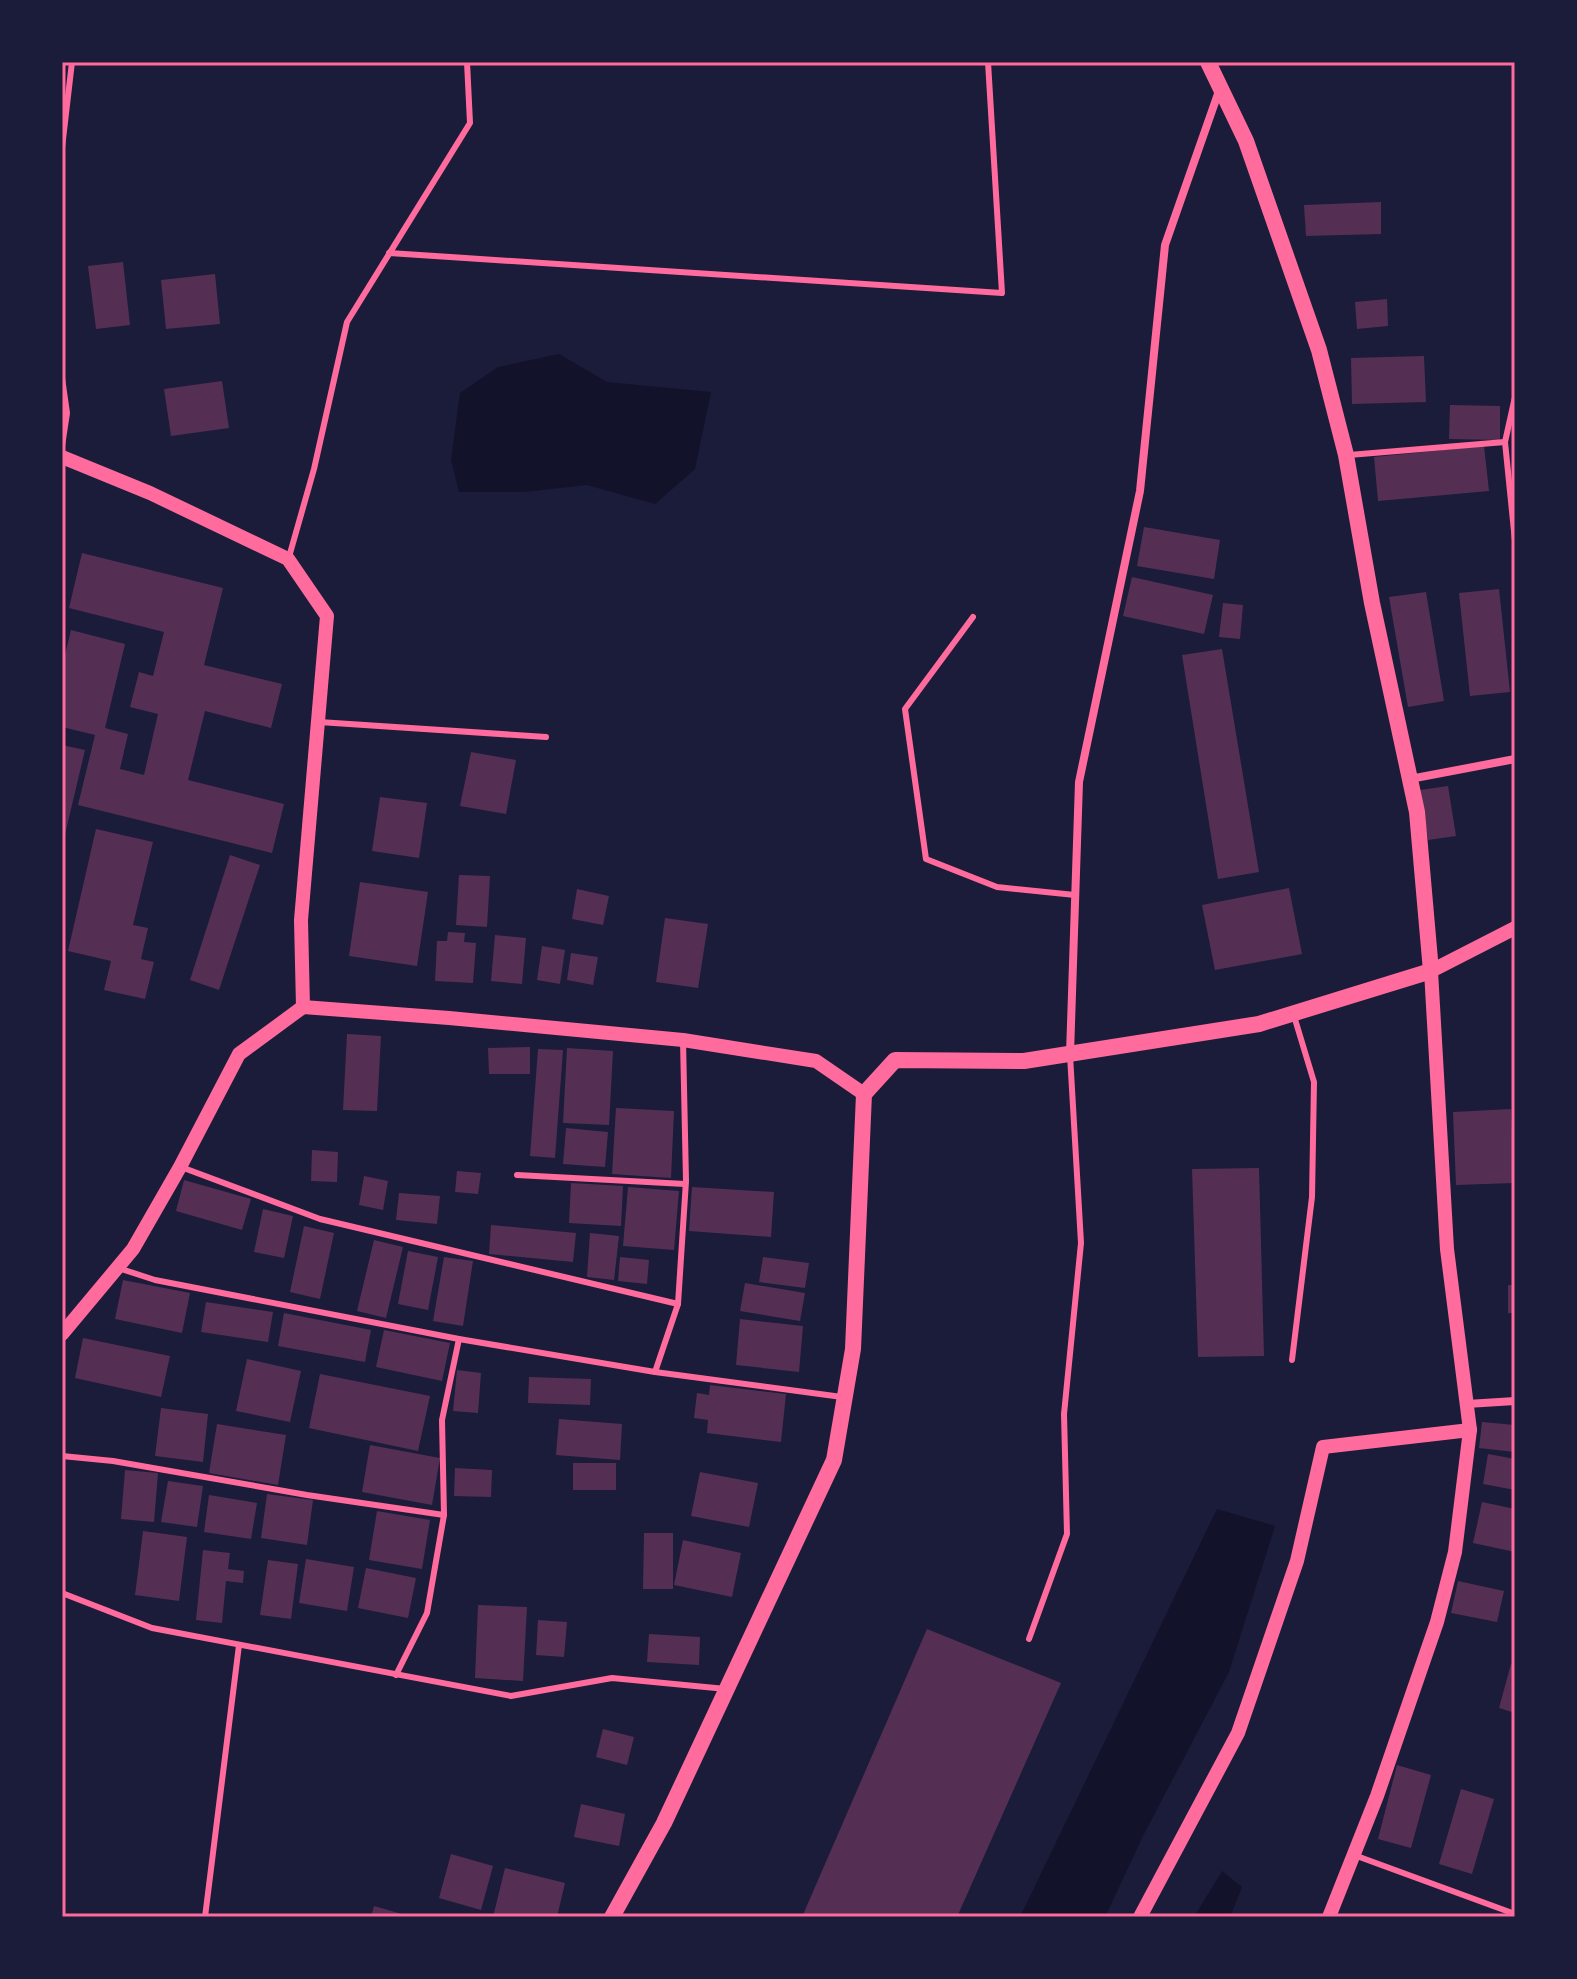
<svg xmlns="http://www.w3.org/2000/svg" width="1577" height="1979" viewBox="0 0 1577 1979" font-family="Ubuntu,sans-serif">
<style>
.water{fill:#12122b}
.building{fill:#542f53}
.lines{fill:none;stroke-linecap:round;stroke-linejoin:round}
.service{stroke:#ff6b9d;stroke-width:6}
.minor{stroke:#ff6b9d;stroke-width:8}
.tertiary{stroke:#ff6b9d;stroke-width:14}
.secondary{stroke:#ff6b9d;stroke-width:16}
.neatline{fill:none;stroke:#ff6b9d;stroke-width:3}
</style>
<rect width="100%" height="100%" fill="#1b1b3a"/>
<g class="water">
<path d="M559,354L607,382L711,392L695,469L655,504L587,485L524,492H459L451,460L460,393L498,367Z"/>
<path d="M1217,1509L1275,1526L1229,1672L1143,1836L1105,1917H1020Z"/>
<path d="M1222,1871L1242,1887L1230,1917H1194Z"/>
</g>
<g class="building">
<path d="M1381,202V234L1306,236L1304,205Z"/>
<path d="M123,262L130,325L96,329L88,266Z"/>
<path d="M215,274L220,324L166,329L161,280Z"/>
<path d="M1387,299L1388,326L1357,329L1355,302Z"/>
<path d="M1424,356L1426,402L1352,404L1351,358Z"/>
<path d="M222,381L229,428L171,436L164,389Z"/>
<path d="M1450,405L1500,406V440L1449,439Z"/>
<path d="M1484,446L1489,491L1378,501L1374,457Z"/>
<path d="M1144,527L1220,540L1214,579L1137,566Z"/>
<path d="M82,553L223,588L204,665L282,684L271,728L205,711L188,780L284,804L272,853L78,805L95,735L62,727V667L71,630L125,644L105,728L128,734L120,769L144,775L158,714L130,707L139,672L153,676L164,632L69,608Z"/>
<path d="M1132,577L1213,595L1204,634L1123,616Z"/>
<path d="M1499,589L1510,692L1470,696L1459,593Z"/>
<path d="M1426,592L1444,701L1408,707L1389,597Z"/>
<path d="M1223,603L1243,605L1240,639L1219,637Z"/>
<path d="M1222,649L1259,872L1218,879L1182,655Z"/>
<path d="M62,745L85,750L63,843H62Z"/>
<path d="M471,752L516,760L506,814L460,806Z"/>
<path d="M1448,786L1456,836L1428,840L1420,790Z"/>
<path d="M380,797L427,803L419,858L372,851Z"/>
<path d="M96,829L153,842L133,925L148,928L141,959L154,962L145,999L104,990L111,961L68,951Z"/>
<path d="M230,855L260,865L219,990L190,980Z"/>
<path d="M459,875L490,876L487,927L456,925Z"/>
<path d="M360,882L428,892L417,966L349,956Z"/>
<path d="M1289,888L1302,954L1215,970L1202,905Z"/>
<path d="M577,889L609,896L603,925L572,919Z"/>
<path d="M665,918L708,924L698,988L656,982Z"/>
<path d="M448,932L465,933L464,942L476,943L473,983L435,981L437,941H447Z"/>
<path d="M495,935L526,938L522,984L491,981Z"/>
<path d="M542,946L565,950L560,984L537,980Z"/>
<path d="M571,953L598,957L593,985L567,980Z"/>
<path d="M347,1034L381,1036L377,1111L343,1110Z"/>
<path d="M530,1047V1074H489L488,1048Z"/>
<path d="M567,1048L613,1051L609,1125L563,1123Z"/>
<path d="M538,1049L563,1050L555,1158L530,1156Z"/>
<path d="M616,1108L674,1111L671,1178L612,1174Z"/>
<path d="M1511,1109L1514,1183L1456,1185L1453,1112Z"/>
<path d="M566,1128L608,1132L605,1167L563,1164Z"/>
<path d="M312,1150L338,1152L337,1182L311,1181Z"/>
<path d="M1259,1168L1264,1356L1198,1357L1192,1169Z"/>
<path d="M457,1171L481,1173L478,1194L455,1192Z"/>
<path d="M364,1176L388,1181L383,1210L359,1205Z"/>
<path d="M184,1180L251,1199L242,1230L176,1211Z"/>
<path d="M571,1183L623,1186L621,1226L569,1223Z"/>
<path d="M628,1187L679,1191L674,1250L623,1246Z"/>
<path d="M692,1187L774,1192L771,1237L689,1231Z"/>
<path d="M399,1193L440,1196L437,1224L396,1220Z"/>
<path d="M263,1209L293,1216L284,1258L254,1252Z"/>
<path d="M491,1225L576,1233L573,1262L489,1254Z"/>
<path d="M304,1226L334,1233L320,1299L290,1292Z"/>
<path d="M590,1233L619,1236L614,1280L587,1277Z"/>
<path d="M374,1240L403,1247L386,1318L357,1311Z"/>
<path d="M408,1251L438,1257L428,1310L398,1304Z"/>
<path d="M444,1257L473,1261L463,1326L433,1321Z"/>
<path d="M620,1257L649,1260L647,1284L618,1281Z"/>
<path d="M763,1257L809,1263L805,1288L759,1282Z"/>
<path d="M123,1280L190,1293L182,1333L115,1319Z"/>
<path d="M745,1283L805,1293L800,1321L740,1311Z"/>
<rect x="1508" y="1285" width="7" height="28"/>
<path d="M206,1302L273,1312L268,1342L201,1332Z"/>
<path d="M284,1313L371,1330L365,1362L278,1346Z"/>
<path d="M740,1319L803,1326L799,1372L736,1365Z"/>
<path d="M384,1330L450,1343L442,1381L376,1367Z"/>
<path d="M83,1338L170,1356L161,1397L75,1378Z"/>
<path d="M247,1359L301,1371L290,1422L236,1411Z"/>
<path d="M457,1370L481,1373L478,1413L453,1411Z"/>
<path d="M320,1374L430,1396L418,1451L309,1428Z"/>
<path d="M529,1377L591,1379L590,1405L528,1403Z"/>
<path d="M710,1385L786,1394L781,1442L707,1433L708,1420L694,1418L697,1393L709,1395Z"/>
<path d="M161,1408L208,1414L203,1462L155,1456Z"/>
<path d="M559,1419L622,1424L620,1460L556,1455Z"/>
<path d="M1482,1422L1515,1425V1452L1479,1448Z"/>
<path d="M217,1424L286,1435L278,1485L209,1473Z"/>
<path d="M370,1445L440,1458L432,1505L362,1492Z"/>
<path d="M1488,1454L1515,1459V1490L1483,1484Z"/>
<rect x="573" y="1463" width="43" height="27"/>
<path d="M455,1468L492,1470L491,1497L454,1496Z"/>
<path d="M125,1470L158,1473L154,1522L121,1519Z"/>
<path d="M700,1472L758,1483L749,1527L691,1516Z"/>
<path d="M168,1481L203,1486L197,1527L161,1522Z"/>
<path d="M267,1494L313,1500L307,1545L261,1538Z"/>
<path d="M209,1495L257,1503L251,1539L204,1532Z"/>
<path d="M1482,1502L1515,1509V1552L1473,1543Z"/>
<path d="M377,1511L430,1520L422,1569L369,1560Z"/>
<path d="M143,1531L187,1537L179,1601L135,1595Z"/>
<path d="M644,1533H673V1589H643Z"/>
<path d="M683,1540L741,1553L732,1597L674,1585Z"/>
<path d="M203,1550L230,1553L228,1569L244,1571L243,1583L226,1581L222,1623L196,1620Z"/>
<path d="M306,1559L354,1567L347,1611L299,1603Z"/>
<path d="M268,1560L298,1564L291,1619L260,1615Z"/>
<path d="M366,1568L416,1578L408,1618L358,1608Z"/>
<path d="M1458,1581L1504,1591L1497,1622L1451,1613Z"/>
<path d="M478,1605L527,1607L523,1681L475,1678Z"/>
<path d="M538,1620L567,1622L564,1657L536,1655Z"/>
<path d="M927,1629L1061,1683L957,1917H802Z"/>
<path d="M649,1634L700,1637L699,1665L647,1662Z"/>
<path d="M1511,1664L1515,1665V1713L1499,1708Z"/>
<path d="M603,1729L634,1737L627,1765L596,1757Z"/>
<path d="M1397,1765L1431,1775L1411,1848L1378,1839Z"/>
<path d="M1461,1789L1494,1799L1472,1874L1439,1864Z"/>
<path d="M581,1804L625,1814L619,1846L574,1837Z"/>
<path d="M451,1854L493,1866L481,1910L439,1898Z"/>
<path d="M505,1868L565,1883L557,1917H493Z"/>
<path d="M374,1906L409,1916V1917H371Z"/>
</g>
<g class="lines">
<g class="service">
<path d="M62,148L72,62"/>
<path d="M389,253L1002,293L988,62"/>
<path d="M62,378L67,413L62,446"/>
<path d="M1515,397L1505,442L1515,541"/>
<path d="M1349,455L1505,442"/>
<path d="M289,557L314,469L347,322L470,123L467,62"/>
<path d="M973,617L905,709L926,859L997,887L1075,895"/>
<path d="M319,722L546,737"/>
<path d="M181,1167L320,1219L678,1304"/>
<path d="M517,1175L685,1184"/>
<path d="M118,1268L155,1280L459,1339L655,1372L842,1397"/>
<path d="M1292,1360L1312,1197L1314,1082L1294,1016"/>
<path d="M655,1372L678,1304L686,1181L683,1040"/>
<path d="M62,1456L113,1461L307,1495L444,1515"/>
<path d="M62,1593L152,1628L511,1696L612,1678L726,1689"/>
<path d="M1029,1639L1067,1534L1064,1414L1081,1243L1070,1055"/>
<path d="M396,1675L427,1613L444,1515L442,1420L459,1339"/>
<path d="M1354,1855L1515,1914"/>
<path d="M205,1917L239,1645"/>
</g>
<g class="minor">
<path d="M1410,779L1515,759"/>
<path d="M1070,1054L1079,782L1140,491L1165,245L1220,88"/>
<path d="M1467,1404L1515,1401"/>
</g>
<g class="tertiary">
<path d="M62,457L150,493L288,559L327,616L301,920L303,1007"/>
<path d="M303,1007L449,1018L683,1040L816,1061L864,1094"/>
<path d="M62,1334L133,1249L180,1167L239,1054L303,1007"/>
<path d="M1140,1917L1238,1733L1297,1561L1323,1447L1470,1430"/>
<path d="M1329,1917L1377,1796L1437,1622L1455,1552L1470,1430L1447,1249L1431,971L1515,928"/>
</g>
<path class="secondary" d="M612,1917L664,1823L834,1460L853,1349L864,1094L895,1060L1024,1061L1259,1024L1431,971L1417,812L1372,603L1346,455L1319,350L1246,141L1208,62"/>
</g>
<rect width="1577" height="1979" fill="none" stroke="#1b1b3a" stroke-width="128"/>
<rect x="64" y="64" width="1449" height="1851" class="neatline"/>
</svg>
